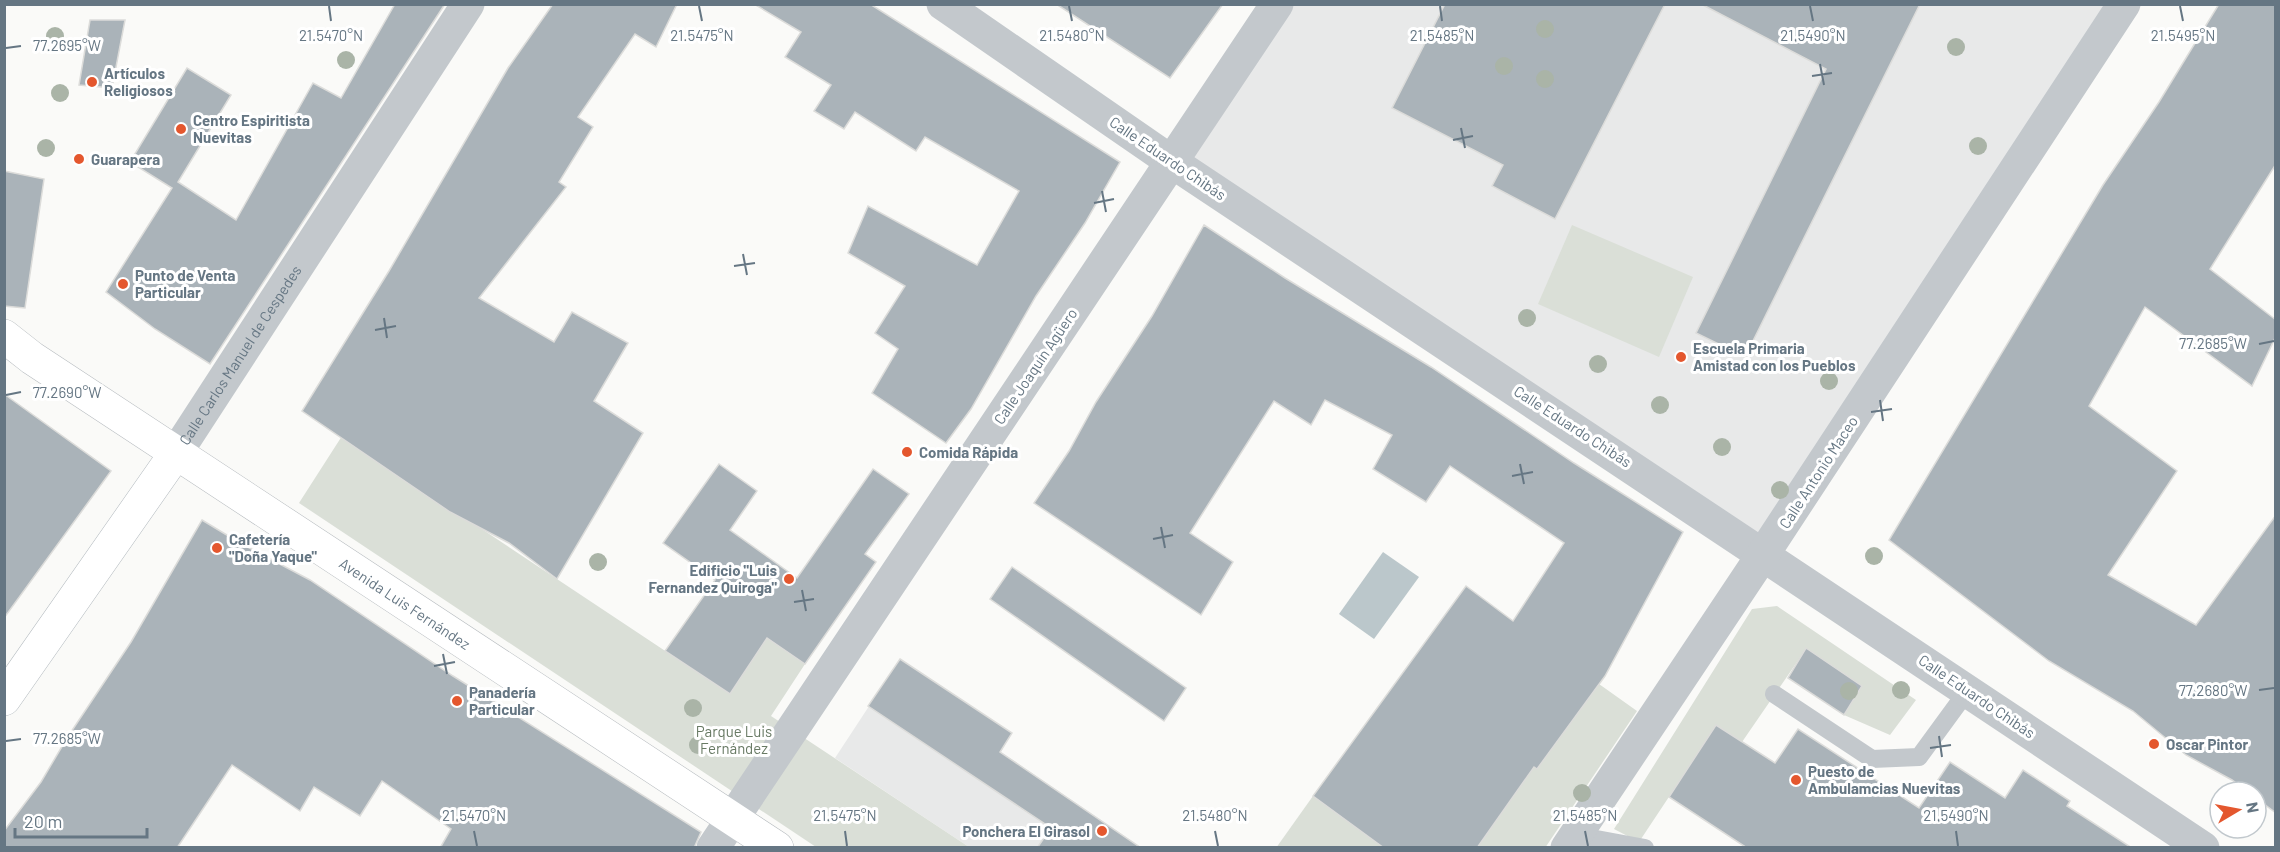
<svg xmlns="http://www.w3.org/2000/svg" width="2280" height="852" viewBox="0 0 2280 852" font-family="Barlow,sans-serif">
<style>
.built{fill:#e8e9e9}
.green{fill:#dadfd7}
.water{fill:#bbc7cb}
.building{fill:#aab3b9;stroke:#dcdcda;stroke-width:1.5}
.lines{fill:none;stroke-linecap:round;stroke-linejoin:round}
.secondary-casing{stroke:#b3babf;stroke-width:34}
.primary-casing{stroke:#b5babe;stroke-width:34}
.lane{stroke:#c3c8cc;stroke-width:18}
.street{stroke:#c3c8cc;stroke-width:33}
.secondary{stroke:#fff;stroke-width:33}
.primary{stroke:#fff;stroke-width:33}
.tree{fill:#aab4a7}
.ticks{fill:none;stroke:#657683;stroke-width:2}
.poi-dot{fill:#e4572e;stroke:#fff;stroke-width:2}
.labels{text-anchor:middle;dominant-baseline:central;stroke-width:6;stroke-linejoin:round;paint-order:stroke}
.poi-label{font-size:15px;font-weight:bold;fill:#657683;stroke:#fff;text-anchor:start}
.street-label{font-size:15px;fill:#657683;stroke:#fff}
.park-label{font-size:15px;fill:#687a64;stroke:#fff}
.ticks-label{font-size:15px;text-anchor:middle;fill:#657683;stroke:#fff;stroke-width:6;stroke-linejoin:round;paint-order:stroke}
</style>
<rect width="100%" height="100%" fill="#fafaf8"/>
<g class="built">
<path d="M1277,5H2124L1764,553L1172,162Z"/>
<path d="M900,659L1012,733L1001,752L1141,847H969L835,758Z"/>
</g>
<g class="green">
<path d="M1572,225L1693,277L1659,357L1538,304Z"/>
<path d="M342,436L730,694L767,638L805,664L771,716L969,847H816L299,503Z"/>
<path d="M1777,606L1916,700L1890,735L1844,715L1862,686L1806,649L1742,742L1716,726L1639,842L1614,829L1752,609Z"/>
<path d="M1404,672L1537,769L1599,684L1637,711L1545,848L1477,847Z"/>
<path d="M1313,796L1384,847L1276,848Z"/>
</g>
<path class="water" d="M1383,552L1419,577L1374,639L1339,614Z"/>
<g class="building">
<path d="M395,4H445L210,364L155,329L106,292L172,188L130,162L187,68L231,95L178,182L236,220L313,83L341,98Z"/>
<path d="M553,4H677L656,47L635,34L578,117L593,127L559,182L566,187L479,298L554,342L572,312L628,343L594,401L643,433L557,579L509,543L450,512L302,411L389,271L508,68Z"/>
<path d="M754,4H870L1120,162L1085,223L1036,296L971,409L946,443L872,393L898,349L875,333L905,286L848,253L868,206L977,265L1019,191L925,137L916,151L855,112L844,129L814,111L831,85L785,57L801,32Z"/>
<path d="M1056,4H1223L1170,78Z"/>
<path d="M1445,4H1665L1555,219L1492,186L1503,165L1392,108Z"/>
<path d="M1701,4H1920L1745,357L1696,333L1826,69Z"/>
<path d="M2219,4H2276V164L2210,269L2276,320V336L2252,386L2145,307L2089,406L2177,471L2108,575L2196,625L2276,515V813L2256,798V792H2248L2232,780L2186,755L2133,711L2049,661L1889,540L2103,185L2159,102Z"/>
<path d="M90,20H125L112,88L79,85Z"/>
<path d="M4,171L44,179L25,308L4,306Z"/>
<path d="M1204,225L1285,278L1431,367L1574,463L1683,532L1605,676L1537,769L1534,767L1477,848H1384L1313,796L1466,586L1513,621L1564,543L1450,466L1426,502L1373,469L1392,435L1325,400L1311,425L1274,401L1190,533L1233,562L1201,615L1034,503L1069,451L1096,402L1152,316Z"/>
<path d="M4,394L111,471L4,618Z"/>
<path d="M719,464L757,491L730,530L797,578L873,469L909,494L865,554L876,562L805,664L767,638L730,694L665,651L715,580L663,543Z"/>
<path d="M202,520L240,543L310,580L453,676L701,832L694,848H440L451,829L382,781L360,816L314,787L300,811L232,765L177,848H4V831L41,782L67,738L131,642Z"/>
<path d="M1012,567L1186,688L1164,721L990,599Z"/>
<path d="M1806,648L1862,686L1844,715L1788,678Z"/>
<path d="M900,659L1012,733L1000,752L1141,848H1037L1051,828L868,706Z"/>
<path d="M1716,725L1775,763L1798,729L1919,808L1950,762L2005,798L2023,770L2070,801L2067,806L2132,848H1747L1669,797Z"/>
</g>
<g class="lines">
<defs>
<path id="secondary" d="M4,699L176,453"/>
<g id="primary">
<path id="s2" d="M4,336L32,358L777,848"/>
</g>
</defs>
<use href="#secondary" class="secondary-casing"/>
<use href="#primary" class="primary-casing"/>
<g class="lane">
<path d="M1774,694L1872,759L1919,757L1968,690"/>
<path d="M1575,835L1645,848"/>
</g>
<g class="street">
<path d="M943,4L1172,162L2203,848"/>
<path id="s1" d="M176,453L468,4"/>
<path d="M713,848L1277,4"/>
<path d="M1567,848L1764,553L2124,4"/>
</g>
<use href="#secondary" class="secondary"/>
<use href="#primary" class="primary"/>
</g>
<g class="tree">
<circle cx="1545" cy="29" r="9"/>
<circle cx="55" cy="36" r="9"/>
<circle cx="1956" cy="47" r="9"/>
<circle cx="346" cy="60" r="9"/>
<circle cx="1504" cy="66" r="9"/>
<circle cx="1545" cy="79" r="9"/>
<circle cx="60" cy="93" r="9"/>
<circle cx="1978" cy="146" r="9"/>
<circle cx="46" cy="148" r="9"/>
<circle cx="1527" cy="318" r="9"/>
<circle cx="1598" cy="364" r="9"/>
<circle cx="1829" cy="381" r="9"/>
<circle cx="1660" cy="405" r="9"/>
<circle cx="1722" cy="447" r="9"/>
<circle cx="1780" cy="490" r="9"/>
<circle cx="1874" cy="556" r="9"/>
<circle cx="598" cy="562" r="9"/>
<circle cx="1901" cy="690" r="9"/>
<circle cx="1849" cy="691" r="9"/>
<circle cx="693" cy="708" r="9"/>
<circle cx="698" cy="745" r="9"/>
<circle cx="1582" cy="793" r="9"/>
</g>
<path class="ticks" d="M329,6L331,21M699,6L702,21M1069,6L1072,21M1440,6L1442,21M1810,6L1813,21M2180,6L2183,21M6,48L21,46M1820,64L1824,85M1812,76L1832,73M1461,128L1465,148M1453,140L1473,136M1102,191L1106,212M1094,203L1114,199M743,254L747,275M734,266L755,263M384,318L387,338M375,330L396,326M2259,344L2274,341M6,395L21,392M1880,400L1883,421M1871,412L1892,409M1520,464L1524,484M1512,476L1533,472M1161,527L1165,548M1153,539L1173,535M802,590L806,611M794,602L814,599M443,654L447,674M434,666L455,662M2259,690L2274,688M1939,736L1942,757M6,741L21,739M1930,748L1951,745M474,831L477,846M845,831L847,846M1215,831L1218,846M1585,831L1588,846M1956,831L1958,846"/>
<g class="poi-dot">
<circle cx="92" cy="82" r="6"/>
<circle cx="181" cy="129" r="6"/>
<circle cx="79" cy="159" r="6"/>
<circle cx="123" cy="284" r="6"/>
<circle cx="1681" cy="357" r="6"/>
<circle cx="907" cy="452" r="6"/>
<circle cx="217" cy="548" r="6"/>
<circle cx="789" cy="579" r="6"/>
<circle cx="457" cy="701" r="6"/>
<circle cx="2154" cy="744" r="6"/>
<circle cx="1796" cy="780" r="6"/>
<circle cx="1102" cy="831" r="6"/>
</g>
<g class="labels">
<g class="poi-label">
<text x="104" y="73">Artículos<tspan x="104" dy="17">Religiosos</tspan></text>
<text x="193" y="120">Centro Espiritista<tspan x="193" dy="17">Nuevitas</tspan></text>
<text x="91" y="159">Guarapera</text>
<text x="135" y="275">Punto de Venta<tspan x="135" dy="17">Particular</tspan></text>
<text x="1693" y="348">Escuela Primaria<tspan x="1693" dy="17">Amistad con los Pueblos</tspan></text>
<text x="919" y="452">Comida Rápida</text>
<text x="229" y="539">Cafetería<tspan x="229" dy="17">"Doña Yaque"</tspan></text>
<text x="777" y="570" text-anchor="end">Edificio "Luis<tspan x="777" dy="17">Fernandez Quiroga"</tspan></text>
<text x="469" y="692">Panadería<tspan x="469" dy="17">Particular</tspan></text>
<text x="2166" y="744">Oscar Pintor</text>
<text x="1808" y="771">Puesto de<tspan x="1808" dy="17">Ambulamcias Nuevitas</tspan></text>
<text x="1090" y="831" text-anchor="end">Ponchera El Girasol</text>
</g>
<g class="street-label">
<text transform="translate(1168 158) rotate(34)">Calle Eduardo Chibás</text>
<text stroke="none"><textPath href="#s1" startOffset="117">Calle Carlos Manuel de Cespedes</textPath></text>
<text transform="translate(1035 366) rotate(-56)">Calle Joaquín Agüero</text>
<text transform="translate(1573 426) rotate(33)">Calle Eduardo Chibás</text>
<text transform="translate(1818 472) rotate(-57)">Calle Antonio Maceo</text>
<text stroke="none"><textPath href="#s2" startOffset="482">Avenida Luis Fernández</textPath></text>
<text transform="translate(1977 696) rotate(34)">Calle Eduardo Chibás</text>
</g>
<g class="park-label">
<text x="734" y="731">Parque Luis<tspan x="734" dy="17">Fernández</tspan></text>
</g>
</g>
<g class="ticks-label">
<text x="331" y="41">21.5470°N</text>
<text x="702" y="41">21.5475°N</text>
<text x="1072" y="41">21.5480°N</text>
<text x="1442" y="41">21.5485°N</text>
<text x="1813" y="41">21.5490°N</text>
<text x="2183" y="41">21.5495°N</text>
<text x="67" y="51">77.2695°W</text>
<text x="2213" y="349">77.2685°W</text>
<text x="67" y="398">77.2690°W</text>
<text x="2213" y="696">77.2680°W</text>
<text x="67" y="744">77.2685°W</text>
<text x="474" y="821">21.5470°N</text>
<text x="845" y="821">21.5475°N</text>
<text x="1215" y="821">21.5480°N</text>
<text x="1585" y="821">21.5485°N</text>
<text x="1956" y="821">21.5490°N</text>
</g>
<rect width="2280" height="852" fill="none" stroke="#657683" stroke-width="12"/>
<g transform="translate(2238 810) rotate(80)"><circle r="28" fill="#ffffff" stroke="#c1c8cd" stroke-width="1.5"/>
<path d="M0-4.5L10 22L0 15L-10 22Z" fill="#e4572e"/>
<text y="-9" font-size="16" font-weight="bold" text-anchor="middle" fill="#657683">N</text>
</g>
<path d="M15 828v9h132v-9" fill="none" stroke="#657683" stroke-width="3"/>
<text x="24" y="828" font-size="18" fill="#657683" stroke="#ffffff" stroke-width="4.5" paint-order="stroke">20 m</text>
</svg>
